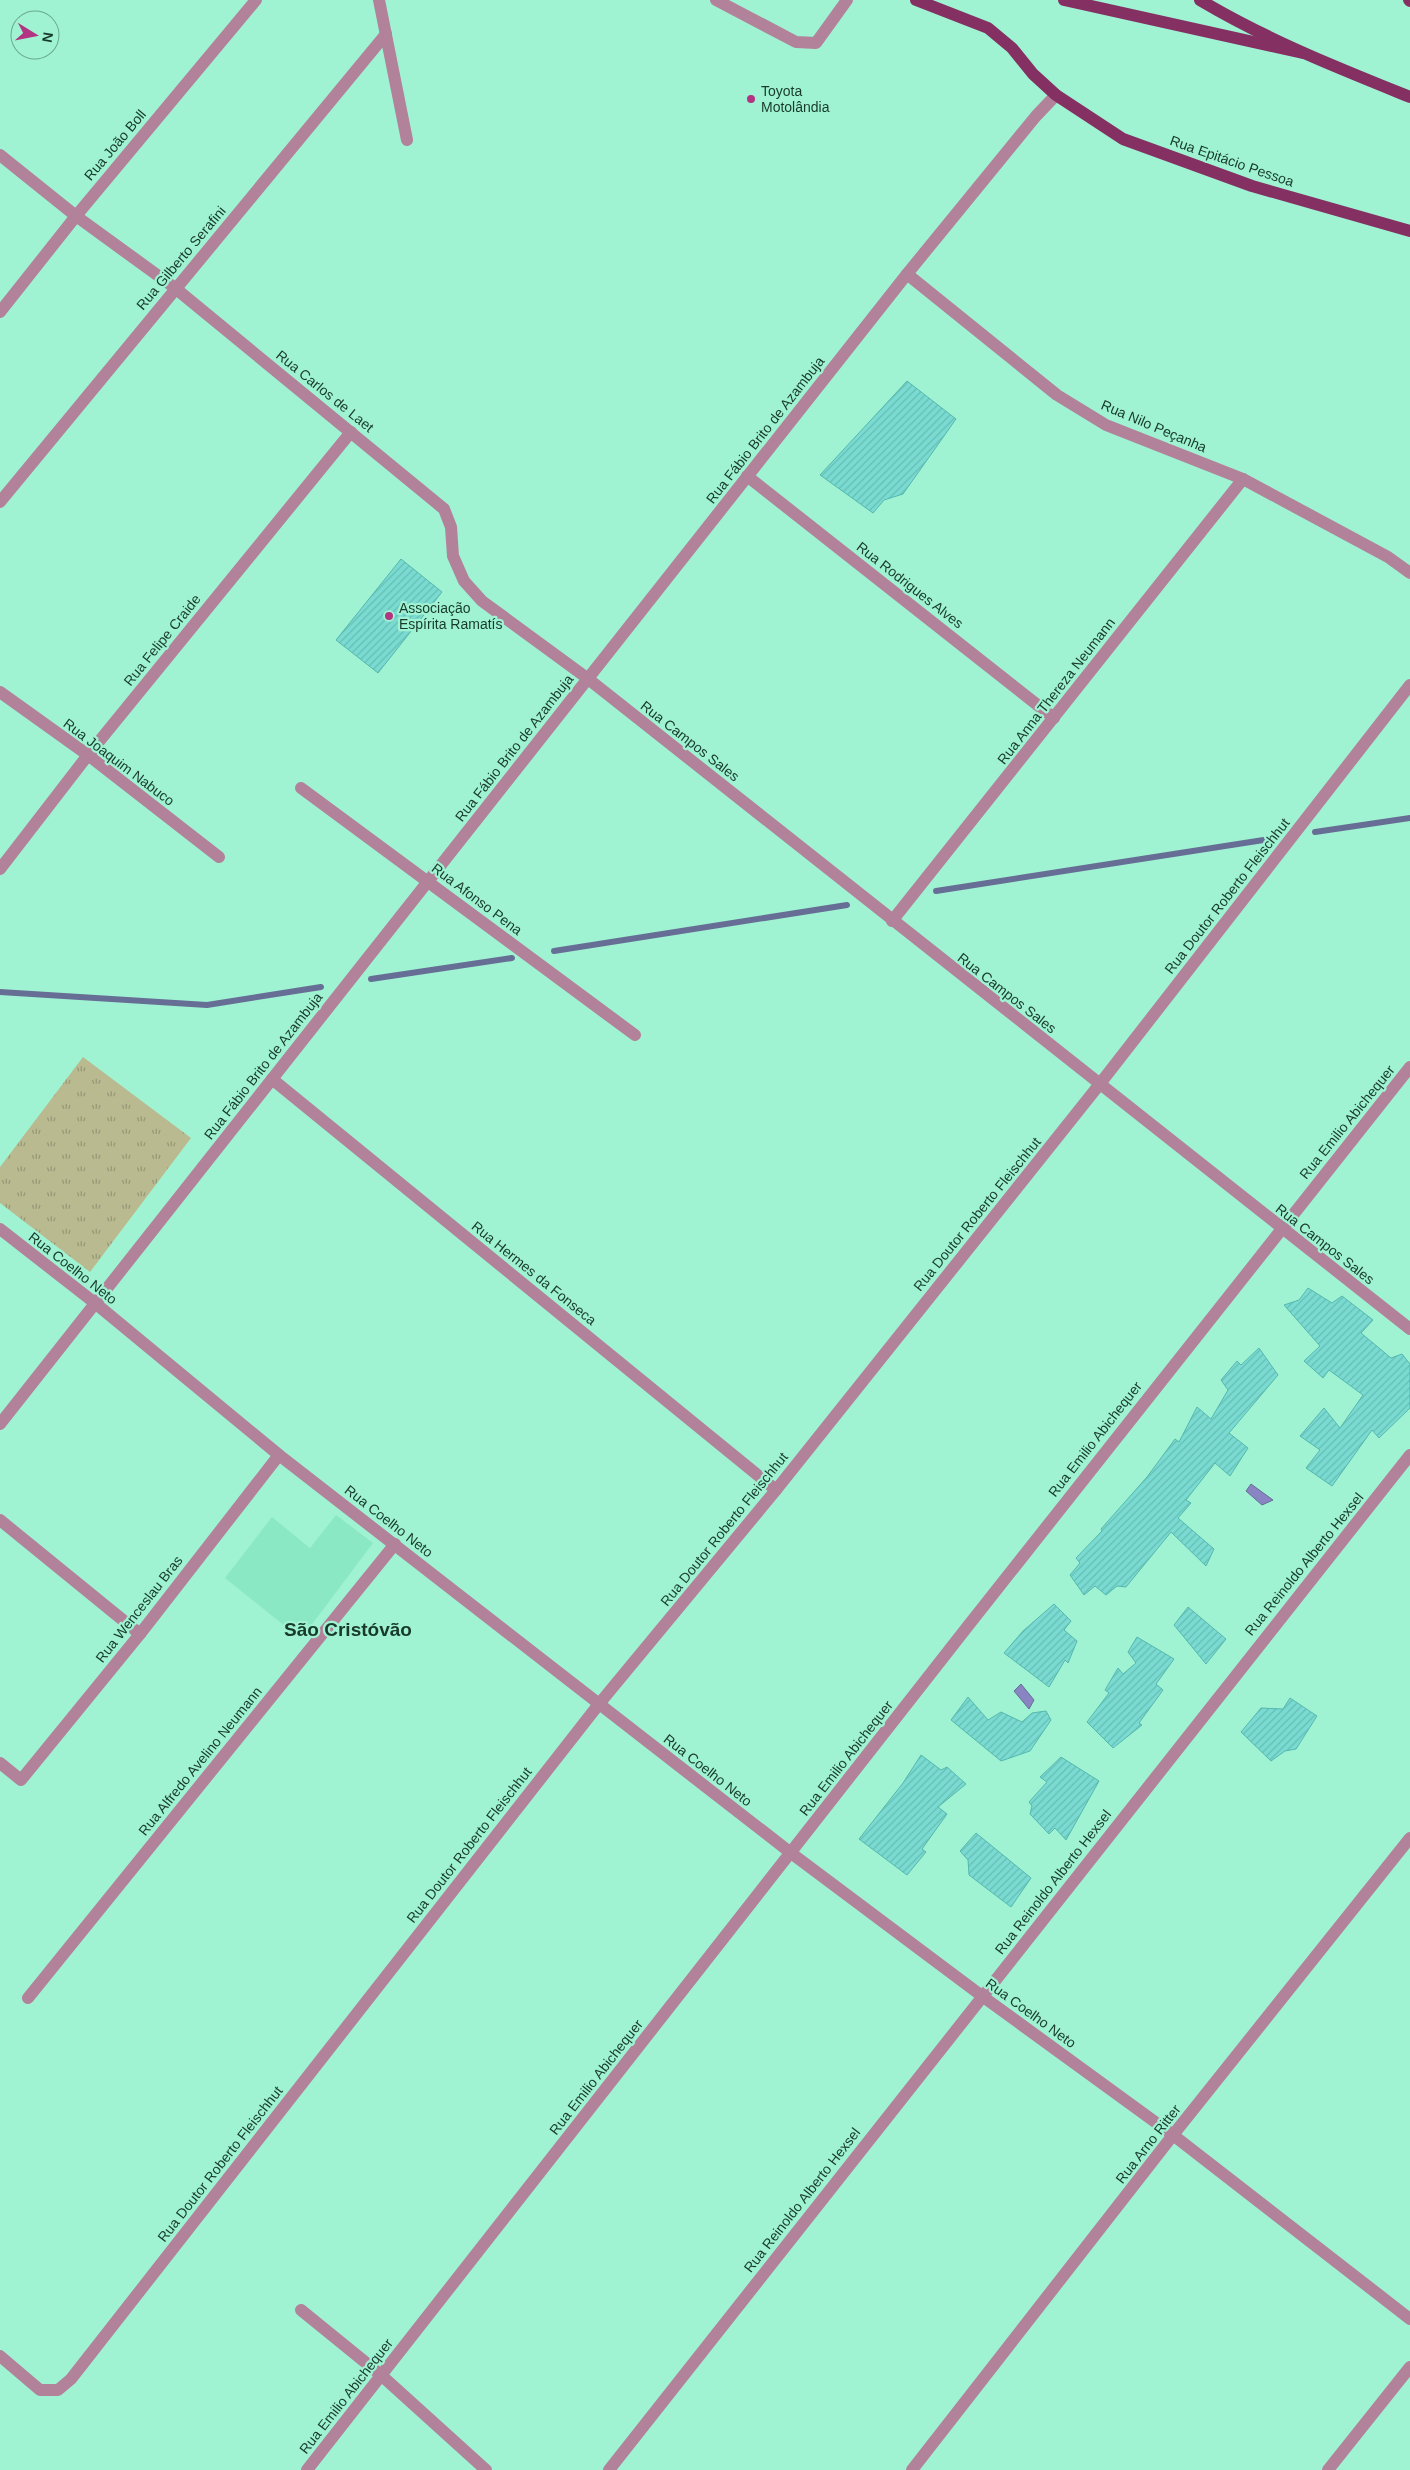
<svg xmlns="http://www.w3.org/2000/svg" width="1410" height="2470" viewBox="0 0 1410 2470" font-family="Helvetica,sans-serif">
<style>
.built{fill:#8be8c4}
.park{fill:url(#park-tufts)}
.water{fill:#8984c2;stroke:#676e95}
.lines{fill:none;stroke-linecap:round;stroke-linejoin:round}
.stream{stroke:#676e95;stroke-width:6}
.building{fill:url(#building-hatch);stroke:#55b8ae}
.minor{stroke:#b2829b;stroke-width:12}
.major{stroke:#853062;stroke-width:12}
.poi-dot{fill:#b23482;stroke:#a0f3d2;stroke-width:2}
.labels{text-anchor:middle;dominant-baseline:central;stroke-width:4.5;stroke-linejoin:round;paint-order:stroke}
.poi-label{font-size:14px;fill:#173a2d;stroke:#a0f3d2;text-anchor:start}
.street-label{font-size:14px;fill:#173a2d;stroke:#a0f3d2}
.district-label{font-size:19px;font-weight:bold;fill:#173a2d;stroke:#a0f3d2}
</style>
<defs>
<pattern id="park-tufts" width="24" height="20" patternUnits="userSpaceOnUse" patternTransform="scale(1.25)"><rect width="24" height="20" fill="#baba90"/><path d="M3 7l-1-3M5 7V3M7 7l1-3M15 17l-1-3M17 17v-4M19 17l1-3" fill="none" stroke="#969876"/></pattern>
<pattern id="building-hatch" width="6" height="6" patternUnits="userSpaceOnUse" patternTransform="scale(1.25)"><rect width="6" height="6" fill="#79dbd1"/><path d="M-1 1l2-2M0 6l6-6M5 7l2-2" fill="none" stroke="#68bdb4"/></pattern>
</defs>
<rect width="100%" height="100%" fill="#a0f3d2"/>
<path class="built" d="M336,1515L373,1543L301,1639L225,1578L272,1517L310,1548Z"/>
<path class="park" d="M83,1057L191,1138L90,1272L0,1203V1167Z"/>
<g class="water">
<path d="M1251,1484L1273,1500L1262,1505L1246,1491Z"/>
<path d="M1021,1684L1034,1700L1029,1709L1014,1691Z"/>
</g>
<g class="lines">
<g class="stream">
<path d="M1315,832L1410,818"/>
<path d="M936,891L1270,839"/>
<path d="M554,951L847,905"/>
<path d="M371,979L512,958"/>
<path d="M0,992L207,1005L321,987"/>
</g>
</g>
<g class="building">
<path d="M907,381L956,419L903,494L884,500L873,513L820,475Z"/>
<path d="M401,559L442,592L378,673L336,640Z"/>
<path d="M1308,1288L1332,1303L1342,1296L1373,1320L1361,1333L1391,1358L1402,1354L1410,1364V1408L1379,1438L1372,1430L1332,1486L1306,1468L1320,1450L1300,1436L1324,1408L1340,1428L1363,1395L1329,1370L1323,1378L1304,1361L1320,1346L1284,1305L1299,1300Z"/>
<path d="M1259,1348L1278,1375L1229,1433L1248,1448L1230,1476L1215,1463L1186,1500L1191,1503L1178,1518L1214,1549L1206,1566L1171,1532L1126,1587L1117,1586L1106,1595L1095,1586L1084,1595L1070,1575L1080,1563L1076,1558L1102,1531L1101,1529L1147,1477L1175,1439L1179,1442L1197,1407L1211,1419L1228,1390L1221,1380L1237,1361L1241,1365Z"/>
<path d="M1054,1604L1071,1621L1064,1630L1077,1641L1068,1663L1065,1660L1049,1687L1004,1653L1023,1631Z"/>
<path d="M1188,1607L1226,1639L1206,1664L1174,1625Z"/>
<path d="M1137,1637L1174,1659L1156,1684L1163,1690L1139,1723L1142,1725L1113,1748L1087,1722L1109,1693L1105,1690L1118,1668L1123,1674L1136,1663L1128,1652Z"/>
<path d="M968,1697L988,1720L1001,1712L1022,1722L1032,1713L1046,1711L1051,1720L1030,1751L1001,1761L951,1720Z"/>
<path d="M1290,1698L1317,1716L1296,1749L1285,1751L1271,1761L1241,1732L1261,1708L1283,1709Z"/>
<path d="M921,1755L941,1770L947,1767L966,1784L938,1807L947,1814L922,1849L926,1852L907,1875L859,1839L903,1783Z"/>
<path d="M1061,1757L1099,1781L1066,1840L1055,1828L1049,1834L1030,1814L1032,1806L1029,1802L1047,1782L1040,1777Z"/>
<path d="M976,1833L1031,1878L1011,1907L969,1875L968,1860L960,1851Z"/>
</g>
<g class="lines">
<g class="minor">
<path d="M379,0L407,140"/>
<path d="M716,0L796,42L816,43L847,0"/>
<path d="M0,155L76,216L175,288L444,509L451,527L453,556L464,581L482,601L587,678L1410,1329"/>
<path d="M907,274L1057,395L1106,425L1243,479L1388,557L1410,573"/>
<path d="M0,312L76,216L256,0"/>
<path d="M747,476L1054,718"/>
<path d="M0,502L386,34"/>
<path d="M0,692L88,755L219,857"/>
<path d="M301,788L635,1035"/>
<path d="M0,869L88,755L351,432"/>
<path d="M892,921L1243,479"/>
<path d="M272,1079L776,1490"/>
<path d="M0,1229L95,1303L279,1455L791,1853L982,1996L1173,2135L1410,2319"/>
<path d="M0,1424L907,274L1036,116L1056,95"/>
<path d="M0,1520L140,1634"/>
<path d="M0,1763L21,1780L140,1634L279,1455"/>
<path d="M28,1998L395,1544"/>
<path d="M301,2310L381,2375L486,2470"/>
<path d="M0,2356L40,2390H58L71,2379L599,1704L776,1490L1099,1085L1410,685"/>
<path d="M307,2470C674,2002 1039,1532 1410,1067"/>
<path d="M609,2470L1410,1455"/>
<path d="M912,2470L1173,2135L1410,1838"/>
<path d="M1328,2470L1410,2367"/>
</g>
<g class="major">
<path d="M916,0L988,28L1012,48L1033,74L1056,95L1123,139L1252,186L1410,231"/>
<path d="M1064,0L1303,53"/>
<path d="M1200,0C1267,40 1338,68 1410,97"/>
<path d="M1409,0L1410,1"/>
</g>
</g>
<g class="poi-dot">
<circle cx="751" cy="99" r="5"/>
<circle cx="389" cy="616" r="5"/>
</g>
<g class="labels">
<g class="poi-label">
<text x="761" y="91">Toyota<tspan x="761" dy="16">Motolândia</tspan></text>
<text x="399" y="608">Associação<tspan x="399" dy="16">Espírita Ramatís</tspan></text>
</g>
<g class="street-label">
<text transform="translate(115 145) rotate(-50)">Rua João Boll</text>
<text transform="translate(1232 161) rotate(19)">Rua Epitácio Pessoa</text>
<text transform="translate(181 258) rotate(-50)">Rua Gilberto Serafini</text>
<text transform="translate(325 391) rotate(39)">Rua Carlos de Laet</text>
<text transform="translate(1154 426) rotate(23)">Rua Nilo Peçanha</text>
<text transform="translate(765 430) rotate(-52)">Rua Fábio Brito de Azambuja</text>
<text transform="translate(910 585) rotate(38)">Rua Rodrigues Alves</text>
<text transform="translate(162 640) rotate(-51)">Rua Felipe Craide</text>
<text transform="translate(1056 691) rotate(-52)">Rua Anna Thereza Neumann</text>
<text transform="translate(690 741) rotate(38)">Rua Campos Sales</text>
<text transform="translate(514 748) rotate(-52)">Rua Fábio Brito de Azambuja</text>
<text transform="translate(119 762) rotate(37)">Rua Joaquim Nabuco</text>
<text transform="translate(1227 896) rotate(-52)">Rua Doutor Roberto Fleischhut</text>
<text transform="translate(477 899) rotate(37)">Rua Afonso Pena</text>
<text transform="translate(1007 993) rotate(38)">Rua Campos Sales</text>
<text transform="translate(263 1066) rotate(-52)">Rua Fábio Brito de Azambuja</text>
<text transform="translate(1347 1122) rotate(-51)">Rua Emilio Abichequer</text>
<text transform="translate(977 1214) rotate(-51)">Rua Doutor Roberto Fleischhut</text>
<text transform="translate(1325 1244) rotate(38)">Rua Campos Sales</text>
<text transform="translate(73 1268) rotate(38)">Rua Coelho Neto</text>
<text transform="translate(534 1273) rotate(39)">Rua Hermes da Fonseca</text>
<text transform="translate(1095 1439) rotate(-52)">Rua Emilio Abichequer</text>
<text transform="translate(389 1521) rotate(38)">Rua Coelho Neto</text>
<text transform="translate(724 1529) rotate(-51)">Rua Doutor Roberto Fleischhut</text>
<text transform="translate(1304 1564) rotate(-51)">Rua Reinoldo Alberto Hexsel</text>
<text transform="translate(139 1609) rotate(-52)">Rua Wenceslau Bras</text>
<text transform="translate(846 1758) rotate(-52)">Rua Emilio Abichequer</text>
<text transform="translate(200 1761) rotate(-51)">Rua Alfredo Avelino Neumann</text>
<text transform="translate(708 1770) rotate(38)">Rua Coelho Neto</text>
<text transform="translate(469 1845) rotate(-52)">Rua Doutor Roberto Fleischhut</text>
<text transform="translate(1053 1882) rotate(-52)">Rua Reinoldo Alberto Hexsel</text>
<text transform="translate(1031 2013) rotate(36)">Rua Coelho Neto</text>
<text transform="translate(596 2077) rotate(-52)">Rua Emilio Abichequer</text>
<text transform="translate(1148 2144) rotate(-52)">Rua Arno Ritter</text>
<text transform="translate(220 2164) rotate(-52)">Rua Doutor Roberto Fleischhut</text>
<text transform="translate(802 2200) rotate(-52)">Rua Reinoldo Alberto Hexsel</text>
<text transform="translate(346 2396) rotate(-52)">Rua Emilio Abichequer</text>
</g>
<g class="district-label">
<text x="348" y="1629">São Cristóvão</text>
</g>
</g>
<g transform="translate(35 35) rotate(100)"><circle r="24" fill="#a0f3d2" stroke="#69a990"/>
<path d="M0-4L9 19L0 12L-9 19Z" fill="#b23482"/>
<text y="-8" font-size="14" font-weight="bold" text-anchor="middle" fill="#173a2d">N</text>
</g>
</svg>
